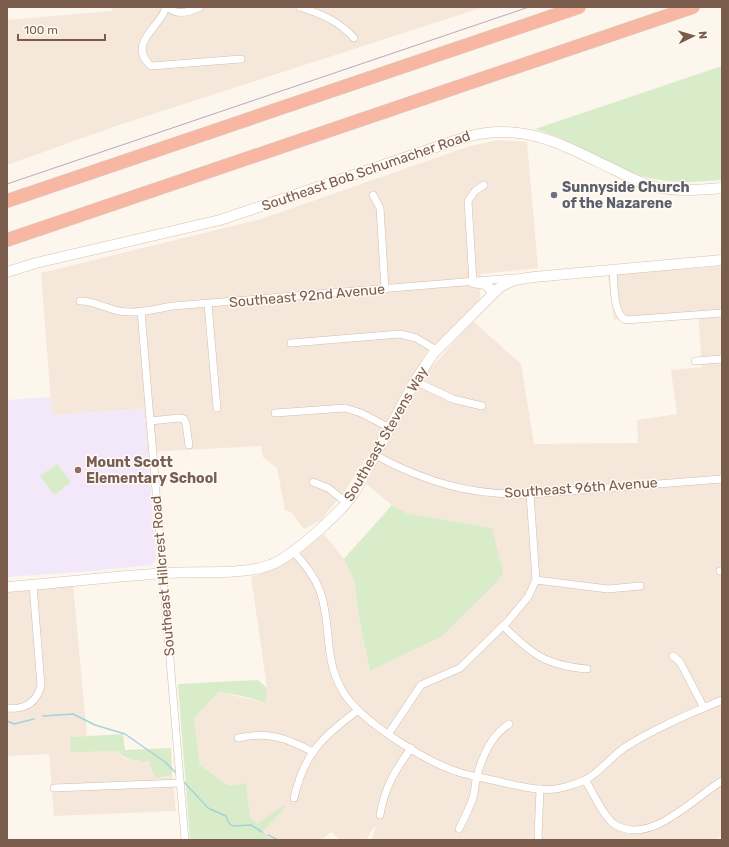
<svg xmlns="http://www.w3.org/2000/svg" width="729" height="847" viewBox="0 0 729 847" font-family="Rubik,sans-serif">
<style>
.residential{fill:#f5e8da}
.education{fill:#f3e8fa}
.green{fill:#d8ecc9}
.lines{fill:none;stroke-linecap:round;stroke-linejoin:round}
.stream{stroke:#a5d3da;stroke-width:1.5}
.street-casing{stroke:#d1beb0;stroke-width:8}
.secondary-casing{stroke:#d6c0b0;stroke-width:11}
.highway-casing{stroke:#dad1cd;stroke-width:14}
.street{stroke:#fff;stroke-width:7}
.secondary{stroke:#fff;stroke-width:10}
.highway{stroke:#f7b7a3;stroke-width:13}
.tram{stroke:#b9a8c9;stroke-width:1}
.worship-dot{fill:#6b7280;stroke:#fffaf3;stroke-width:1.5}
.education-dot{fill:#8d6e63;stroke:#fffaf3;stroke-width:1.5}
.labels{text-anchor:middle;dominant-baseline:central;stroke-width:3;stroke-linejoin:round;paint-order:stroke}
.street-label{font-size:14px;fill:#7a5c4d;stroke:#fffaf3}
.worship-label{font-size:14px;font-weight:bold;fill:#5b616d;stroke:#fffaf3;text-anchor:start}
.education-label{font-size:14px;font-weight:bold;fill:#785e54;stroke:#fffaf3;text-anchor:start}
</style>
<rect width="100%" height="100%" fill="#fdf6ec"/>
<g class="residential">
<path d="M112,7H484L119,125L7,165V20L112,11Z"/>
<path d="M499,140L527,142L538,268L481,274L480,299L426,353L377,440L345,491L321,520L304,529L291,512L285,510L277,468L263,457L261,446L147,452L143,409L52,415L41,273L261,219L470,146Z"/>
<path d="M722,266V835L716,840H371L376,828L374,827L366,840H340L331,832L321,840H271L263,831L286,807L284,806L257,824L250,817L246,783L229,786L200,765L194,718L219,692L266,703L267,688L251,577L274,569L324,534L344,559L354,580L360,623L370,671L441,637L493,586L492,528L405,513L392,505L366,484L417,388L431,368L473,321L521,364L534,444L638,443L637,420L677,414L671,370L702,367L698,311L614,320L608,275Z"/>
<path d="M73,585L87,736L70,737L117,751L124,758L136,761H149L172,774V772L176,811L54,816L49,754L7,756V590Z"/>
</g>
<path class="education" d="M51,397L52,415L144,409L156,558L154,563L151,565L83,572L7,577V400Z"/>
<g class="green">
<path d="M722,66V180C696,182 671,184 645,177C607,166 574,140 535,129Z"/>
<path d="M57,464L71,482L54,495L40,476Z"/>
<path d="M392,505L406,513L492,528L503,573L493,586L441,637L370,671L360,623L354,580L344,559Z"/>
<path d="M258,680L267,688L266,703L242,696L219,692L194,718L200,765L229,786L246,783L250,817L257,824L284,805L286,807L263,831L271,840H190L178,684Z"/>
<path d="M123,734L125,750L171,748L172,772L171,775L155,778L149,761C134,761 128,761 117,751L71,752L70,737Z"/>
</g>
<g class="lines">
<g class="stream">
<path d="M43,716L73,714L95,725L125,734L165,762L175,772"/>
<path d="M7,721L14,724L34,719"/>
<path d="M184,782L208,808L226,816L229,823L233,826L251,825L262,832"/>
<path d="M268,835L278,840"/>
</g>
<defs>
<g id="street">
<path d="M166,7C161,27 126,43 151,66L241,59"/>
<path d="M168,7C176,16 190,12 200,7"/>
<path d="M300,7C321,14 339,21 354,38"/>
<path d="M373,195L380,208L385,289"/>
<path d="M613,269C614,283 613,315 626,320L722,313"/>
<path d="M473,282L468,201L475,191L484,185"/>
<path d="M80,301C95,301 105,308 119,311C137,314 155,309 173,306L514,278"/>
<path d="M208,304L217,408"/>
<path d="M141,311L185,840"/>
<path d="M291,343L400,334L416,338L436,350"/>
<path d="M695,361L722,359"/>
<path d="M415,381L453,399L482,406"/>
<path d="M275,413L345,408L361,413L390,428"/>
<path d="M150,421L179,418L184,419L186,424L189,445"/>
<path d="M375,455C425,482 472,496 530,494L722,479"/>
<path d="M313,482L328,488L347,503"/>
<path d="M293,551C303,563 314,575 320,591C332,624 323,657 342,690C359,721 428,763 461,773C475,777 491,779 505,783C524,787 546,793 565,787C571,785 579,783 585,780C601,772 612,755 627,746C657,727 690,714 722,700"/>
<path d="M720,571H722"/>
<path d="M536,580L608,589L640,586"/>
<path d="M503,626C533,655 545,665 587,669"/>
<path d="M673,656L680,662L704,708"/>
<path d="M7,708C25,710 36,703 41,686L33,585"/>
<path d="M389,733L421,685L460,668L508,621L528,597L536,580L530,494"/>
<path d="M238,738C267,731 287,738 313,752"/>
<path d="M585,780C594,794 602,814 614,824C650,847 693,798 722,781"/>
<path d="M54,788L180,783"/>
<path d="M294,798C304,754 322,737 357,711"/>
<path d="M380,815C385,786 395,771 411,748"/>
<path d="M459,829C464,819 469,809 473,798C475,791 475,783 477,776C482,757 492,735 509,724"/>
<path d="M539,840L538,836L540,789"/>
</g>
<g id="secondary">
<path d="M7,272L36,263L220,220L466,137C523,121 563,145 613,169C626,175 639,183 652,186C675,192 699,190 722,188"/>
<path d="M473,282L485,284L494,292"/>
<path d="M7,587C61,583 114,576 168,573C196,571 245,575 270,565C291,558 345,509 356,490L415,381L433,354L500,287L514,280L534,277L722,260"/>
</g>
<g id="highway">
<path d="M7,201L579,7"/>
<path d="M7,240L693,7"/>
</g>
</defs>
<use href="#street" class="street-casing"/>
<use href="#secondary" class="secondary-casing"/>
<use href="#highway" class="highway-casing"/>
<use href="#street" class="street"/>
<use href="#secondary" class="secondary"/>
<use href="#highway" class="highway"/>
<path class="tram" d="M7,184L529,7"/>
</g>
<circle class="worship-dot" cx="554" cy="195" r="4"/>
<circle class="education-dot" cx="78" cy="470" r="4"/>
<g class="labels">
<g class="street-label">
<text transform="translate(366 171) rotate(-19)">Southeast Bob Schumacher Road</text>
<text transform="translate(307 296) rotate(-5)">Southeast 92nd Avenue</text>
<text transform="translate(386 434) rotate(-60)">Southeast Stevens Way</text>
<text transform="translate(581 488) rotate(-4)">Southeast 96th Avenue</text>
<text transform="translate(163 576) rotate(-95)">Southeast Hillcrest Road</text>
</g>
<g class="worship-label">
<text x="562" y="187">Sunnyside Church<tspan x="562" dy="16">of the Nazarene</tspan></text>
</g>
<g class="education-label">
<text x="86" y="462">Mount Scott<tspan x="86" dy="16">Elementary School</tspan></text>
</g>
</g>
<rect width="729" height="847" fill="none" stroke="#7a5c4d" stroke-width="16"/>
<g transform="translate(693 36) rotate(85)" stroke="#fffaf3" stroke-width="3" paint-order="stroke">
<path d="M0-3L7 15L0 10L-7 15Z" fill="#7a5c4d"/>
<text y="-6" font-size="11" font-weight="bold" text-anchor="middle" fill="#7a5c4d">N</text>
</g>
<path d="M18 34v6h87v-6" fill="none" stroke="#7a5c4d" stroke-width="2"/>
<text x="24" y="34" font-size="12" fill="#7a5c4d" stroke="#fffaf3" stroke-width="3" paint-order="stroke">100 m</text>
</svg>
